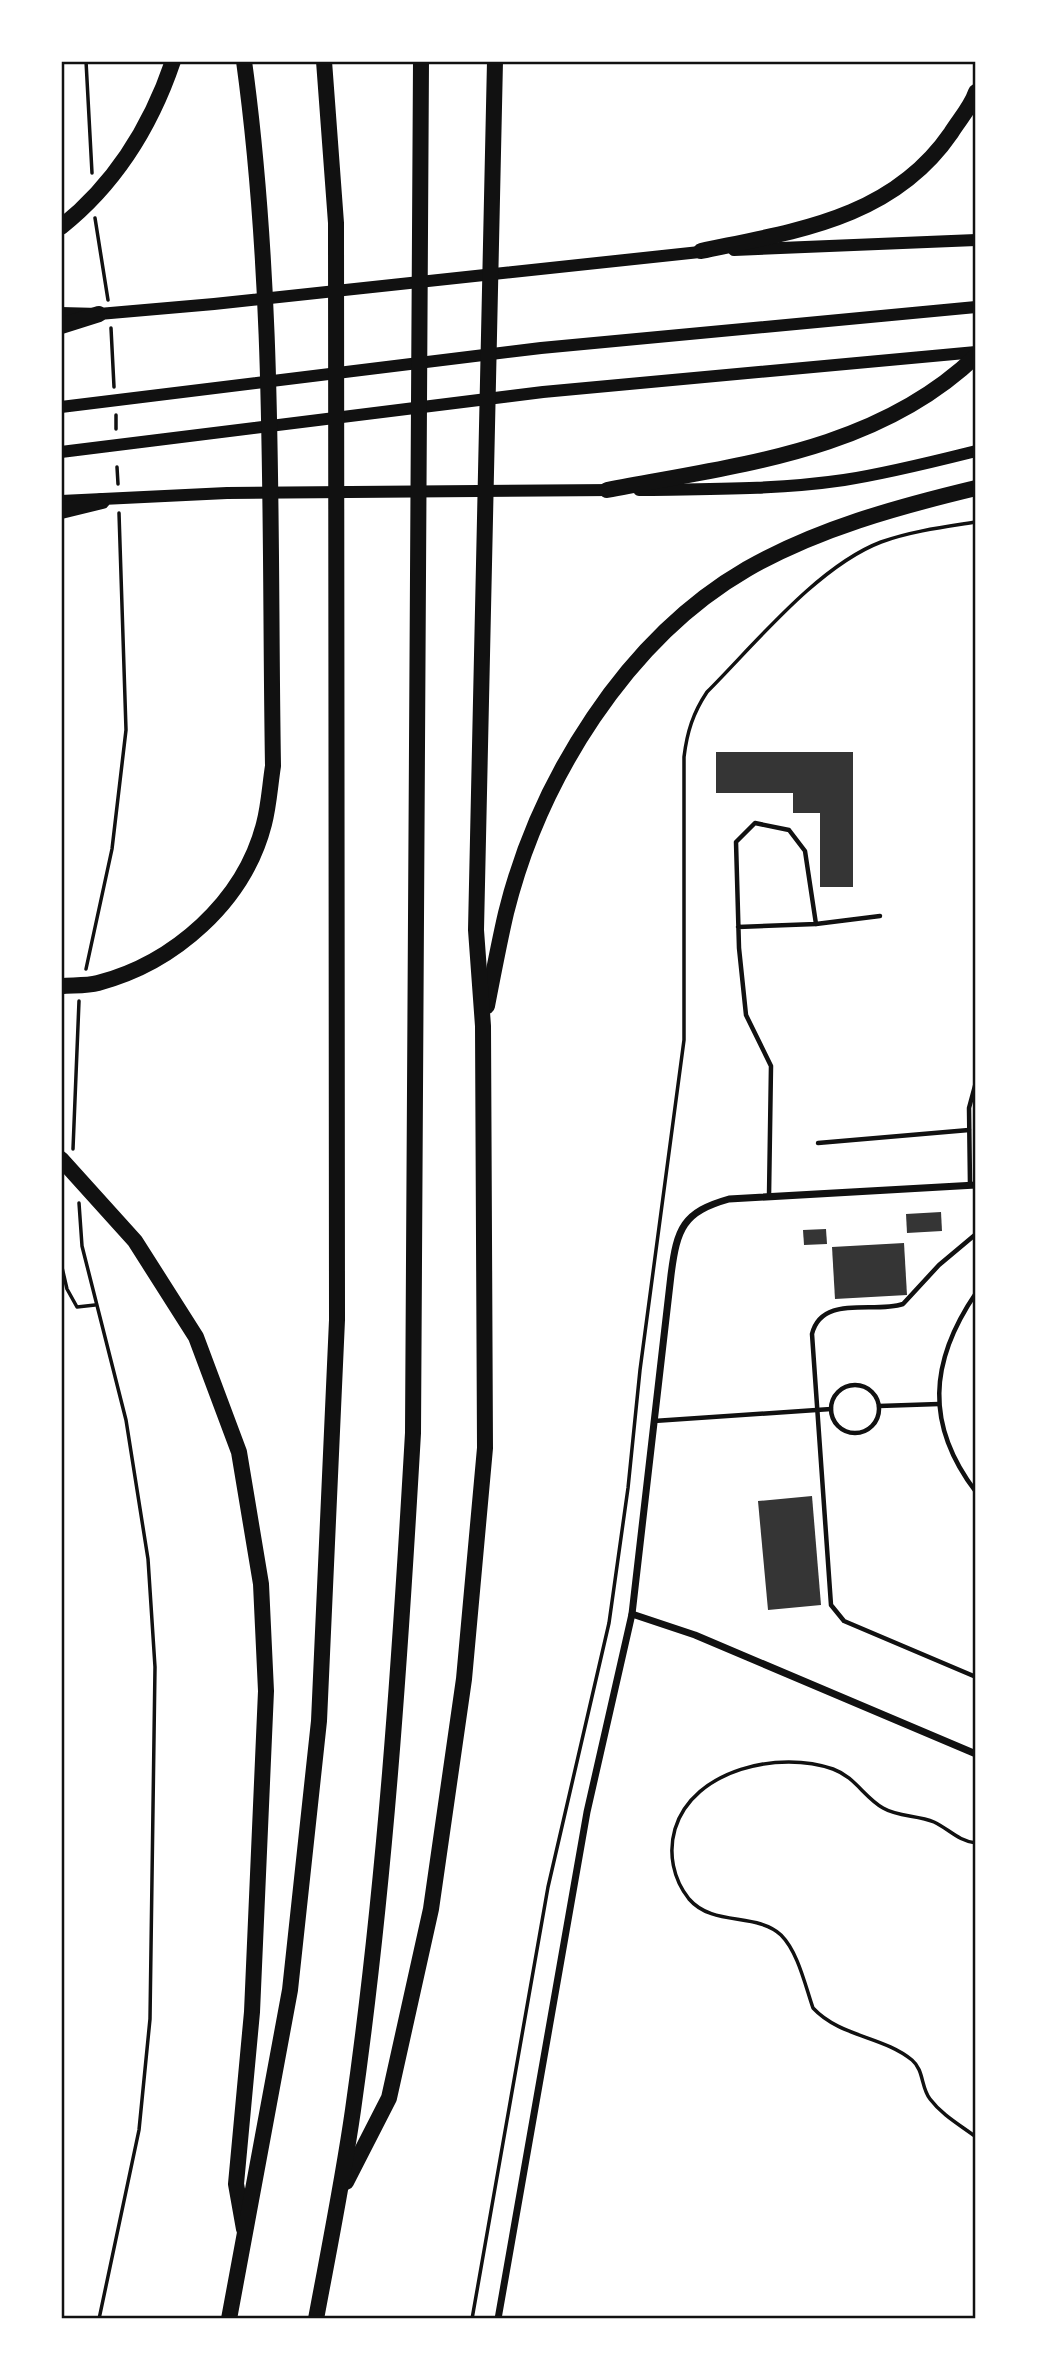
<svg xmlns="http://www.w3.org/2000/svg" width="1037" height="2380" viewBox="0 0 1037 2380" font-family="Roboto,sans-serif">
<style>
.building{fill:#353535}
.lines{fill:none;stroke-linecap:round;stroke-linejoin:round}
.path{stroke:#111;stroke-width:3.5}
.service{stroke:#111;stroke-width:4.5}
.minor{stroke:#111;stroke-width:7}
.primary{stroke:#111;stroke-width:12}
.motorway{stroke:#111;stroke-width:16}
.neatline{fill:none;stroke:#111;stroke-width:2.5}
</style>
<rect width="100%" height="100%" fill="#fff"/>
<g class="building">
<path d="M716,752H853V887H820V813H793V793H716Z"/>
<path d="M941,1212L942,1231L907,1233L906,1214Z"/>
<path d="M826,1229L827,1244L804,1245L803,1230Z"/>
<path d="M904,1243L907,1295L835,1299L832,1247Z"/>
<path d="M812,1496L821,1605L768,1610L758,1501Z"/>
</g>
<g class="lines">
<g class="path">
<path d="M86,61L92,173"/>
<path d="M95,218L108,300"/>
<path d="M111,328L114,387"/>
<path d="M116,415V429"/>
<path d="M117,467L118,484"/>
<path d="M86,969L112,849L126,730L119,513"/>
<path d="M73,1149L79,1001"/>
<path d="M79,1203L82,1246L126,1420L148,1559L155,1667L150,2019L139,2130L99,2319"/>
<path d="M61,1263L67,1289L77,1307L95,1305"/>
<path d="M976,1843C958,1841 949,1829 934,1822C918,1815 898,1817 883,1808C864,1797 855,1777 833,1769C780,1750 693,1769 675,1829C668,1853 673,1879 689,1899C713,1927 756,1912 781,1935C798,1952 805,1985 813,2008C840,2037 883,2036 912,2060C924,2070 921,2088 930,2099C942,2115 960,2125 976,2137"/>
<path d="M472,2319L548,1887L609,1623L628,1488L640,1370L684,1040V757C687,732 693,713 707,692C755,644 818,566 881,542C912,531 944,527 976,522"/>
</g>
<g class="service">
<path d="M816,924L880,916"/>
<path d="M738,927L816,924L805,851L789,830L755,823L736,842L739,948L746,1015L771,1066L769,1196"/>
<path d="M818,1143L969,1130"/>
<path d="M970,1185L969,1108L976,1082"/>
<path d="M976,1234L939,1265L903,1304C874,1314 822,1294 812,1334L831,1605L844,1621L976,1677"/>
<path d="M976,1293C929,1362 925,1425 976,1492"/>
<circle cx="855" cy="1409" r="24"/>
<path d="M879,1406L939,1404"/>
<path d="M654,1421L831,1409"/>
</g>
<g class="minor">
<path d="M632,1614L695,1635L976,1754"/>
<path d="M498,2319L587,1812L632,1614L671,1275C677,1228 683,1212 729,1199L976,1185"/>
</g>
<g class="primary">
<path d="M734,250L976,240"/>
<path d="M61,313L99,314L214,304L709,251"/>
<path d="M61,407L541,348L976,307"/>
<path d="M61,452L543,392L976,352"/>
<path d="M639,490C707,489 776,490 844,480C889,473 932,462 976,451"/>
<path d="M61,501L227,493L614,490"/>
</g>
<g class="motorway">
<path d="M61,227C115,184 151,126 173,61"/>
<path d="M701,251C795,231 892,219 951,133C959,120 971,107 976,92"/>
<path d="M61,326L99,314"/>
<path d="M607,490C736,465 876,452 976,356"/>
<path d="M61,511L102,501"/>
<path d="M61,986C73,985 87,986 98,983C174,963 244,902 264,824C269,805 270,785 273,766C269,531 276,294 244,61"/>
<path d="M487,1006C493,975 499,943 506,913C539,780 626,639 747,569C817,529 897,507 976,488"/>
<path d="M61,1159L135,1241L196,1337L239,1452L261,1584L266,1691L252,2012L236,2184L244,2229"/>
<path d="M346,2182L389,2098L431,1909L464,1679L485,1448L483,1026L476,930L495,61"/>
<path d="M229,2319L290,1990L319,1721L337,1320L336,223L324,61"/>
<path d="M316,2319C329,2249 343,2180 353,2110C385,1885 400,1659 413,1433L421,61"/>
</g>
</g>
<rect width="1037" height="2380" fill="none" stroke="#ffffff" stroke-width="126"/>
<rect x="63" y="63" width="911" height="2254" class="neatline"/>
</svg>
